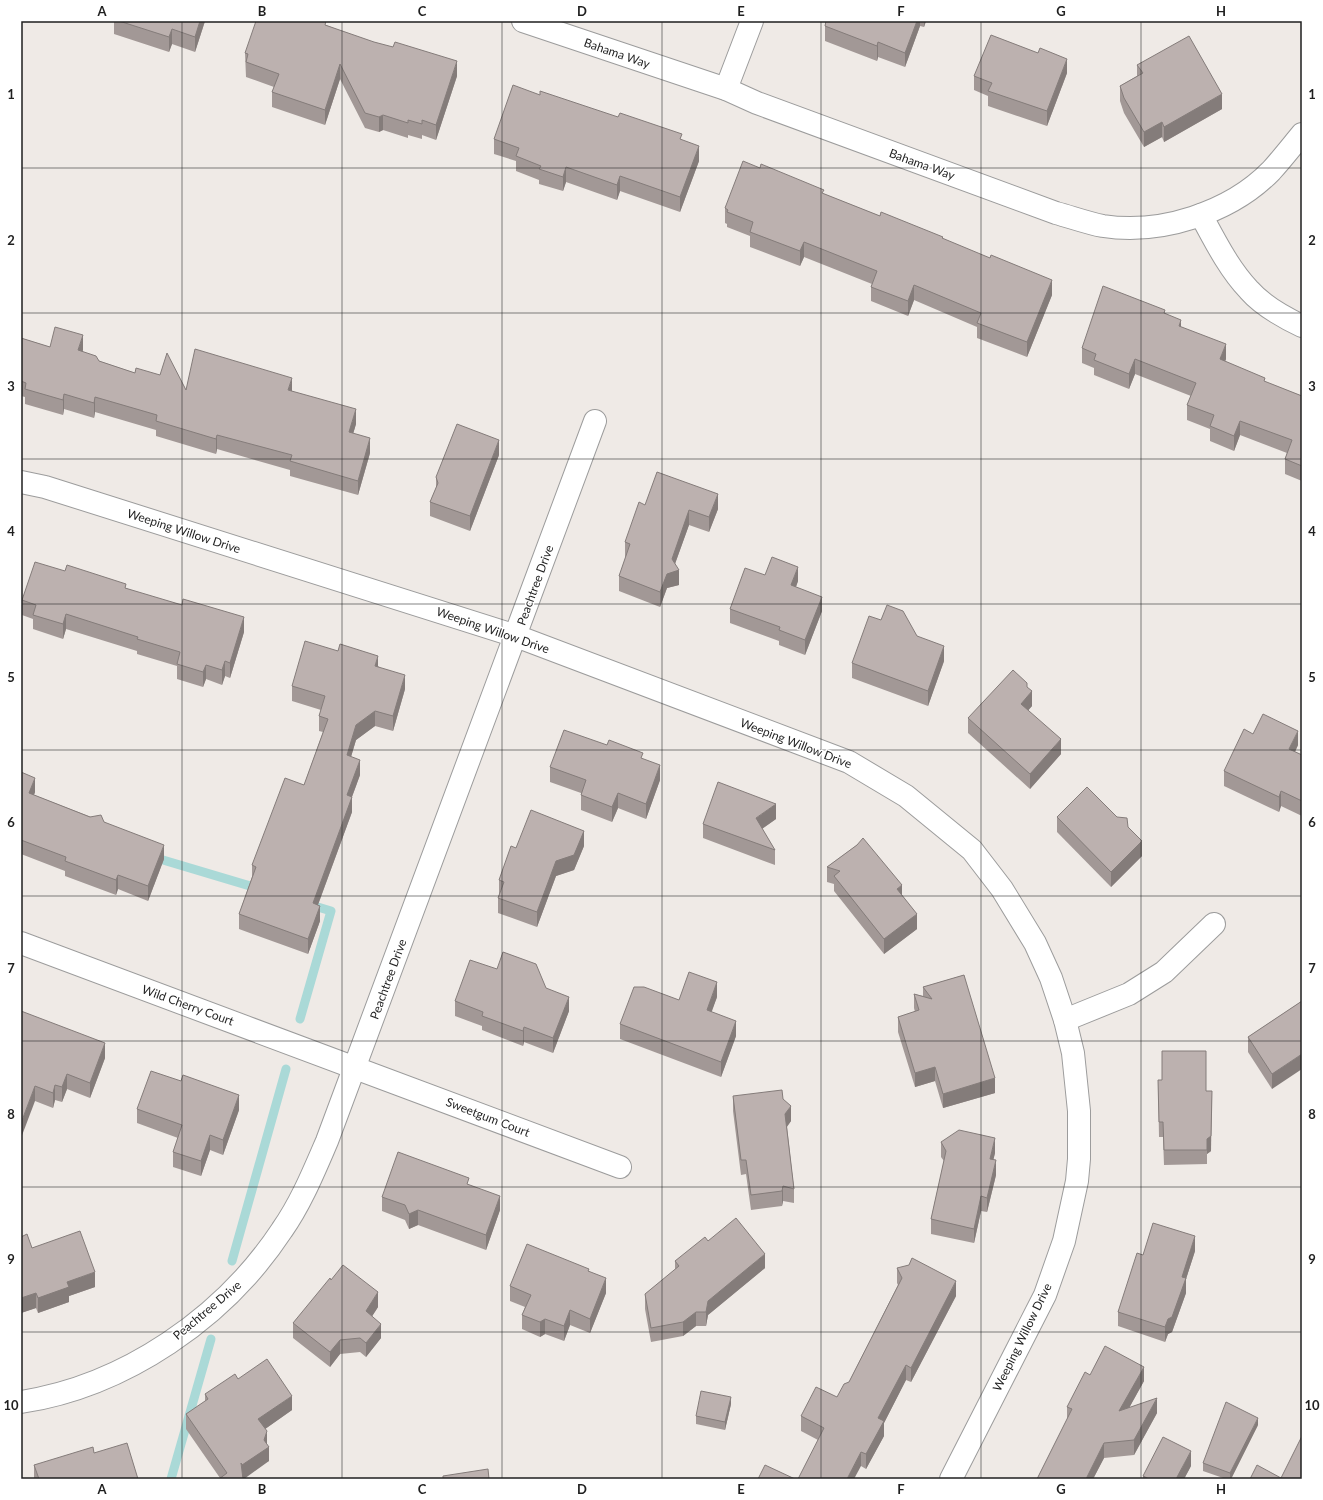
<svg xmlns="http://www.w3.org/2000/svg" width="1323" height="1500" viewBox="0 0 1323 1500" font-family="Lato,sans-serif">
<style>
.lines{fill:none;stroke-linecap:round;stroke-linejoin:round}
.stream{stroke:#aad9d7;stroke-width:9}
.minor-casing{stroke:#9c9c9c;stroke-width:24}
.minor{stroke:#fff;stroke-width:22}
.wall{fill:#a29896}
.shaded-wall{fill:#847c7a}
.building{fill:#bcb1af;stroke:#847c7a}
.grid{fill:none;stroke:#1f1f1f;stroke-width:1;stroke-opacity:0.55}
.labels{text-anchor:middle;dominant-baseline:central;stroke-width:3;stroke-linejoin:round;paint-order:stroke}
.street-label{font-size:12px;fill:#1f1f1f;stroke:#fff}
.neatline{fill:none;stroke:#1f1f1f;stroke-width:1.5}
.grid-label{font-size:13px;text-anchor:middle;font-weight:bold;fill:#1f1f1f}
</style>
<rect width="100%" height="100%" fill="#efeae6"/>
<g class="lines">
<g class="stream">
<path d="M153,857L260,889"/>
<path d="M300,1019L331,911L308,904"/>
<path d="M232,1261L286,1069"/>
<path d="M171,1479L211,1339"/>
</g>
<defs>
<g id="minor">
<path d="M523,21L726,89L757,103L1056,213C1071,217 1087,223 1103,226C1160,235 1230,213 1271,171C1282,159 1292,146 1302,134"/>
<path d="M726,89L752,21"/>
<path d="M1201,215C1215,241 1229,269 1249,290C1263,306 1283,317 1302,326"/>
<path d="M21,482L45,487L516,636L849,762L906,796L972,850L1002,889L1035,943L1051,978L1065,1020L1073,1053L1079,1111V1159L1077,1181L1064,1241L1045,1295L951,1479"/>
<path d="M21,943L620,1167"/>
<path d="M1065,1020L1129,994L1164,972L1214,924"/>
<path d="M21,1402C125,1386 224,1318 282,1230C301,1203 314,1171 327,1141L595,421"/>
</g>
</defs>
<use href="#minor" class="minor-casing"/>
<use href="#minor" class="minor"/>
</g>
<g class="wall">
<path d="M114,21H205L195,52L172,44L169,52L114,34Z"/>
<path d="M826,21H926L924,27L920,26L905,67L878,57L877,61L825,41V26Z"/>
<path d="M326,25L457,76L436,140L422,135V139L408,135V138L383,130L379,132L365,128L340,79L325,125L272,107V92L274,87L246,77L245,53Z"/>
<path d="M1137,65L1222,109L1164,142L1162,137L1144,147L1124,113L1120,101V86L1137,76Z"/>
<path d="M1067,73L1047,126L988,106V96L974,90V76Z"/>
<path d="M540,95L682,140L699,161L680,212L620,191L617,200L566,182L563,191L539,184V180L516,171V161L494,154V139Z"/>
<path d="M824,194L880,216L943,239L1052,295L1027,357L977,338V327L914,300L908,316L871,301V287L872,284L804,257L800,266L750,247V236L727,227V224L725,223V208Z"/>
<path d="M1165,314L1181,327L1226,359L1225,361L1265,382L1302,396V481L1285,474V459L1287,453L1240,435L1234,451L1210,441V429L1187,420V405L1191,396L1135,374L1129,389L1094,375V368L1082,363V348Z"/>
<path d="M21,338L50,347L83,350L82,351L99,361L186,390L292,391L356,424L353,434L370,453L358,495L290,476V470L217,449L216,454L156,436V430L95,412L94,418L64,409L63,415L25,404V397L21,396Z"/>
<path d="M499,455L470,531L430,516V502L436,488V477Z"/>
<path d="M645,505L718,509L709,532L689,525L675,564L679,585L667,588L660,607L619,591V576L626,557H625V542Z"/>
<path d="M65,571L126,588L244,632L230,678L225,676L222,685L206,679L203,687L177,679V666L137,654V651L66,629L63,639L33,629V619L22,615V600Z"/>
<path d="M765,575L798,581L796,587L822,611L805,655L779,645V641L730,623V609Z"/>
<path d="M917,636L944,661L928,706L852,678V663Z"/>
<path d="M378,666L405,689L393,731L375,726L356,740L351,757L360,775L352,797V812L318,905L320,921L308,954L239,929V914L252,877V865L304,785L323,732L319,731V716L321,710L292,701V686Z"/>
<path d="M1027,687L1032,706L1028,710L1061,754L1030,789L968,733V718Z"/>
<path d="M1253,734L1298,745L1295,752L1302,755V816L1281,806L1279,812L1224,786V771Z"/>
<path d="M643,759L660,780L646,819L618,808L612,822L581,810V793L550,782V767Z"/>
<path d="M21,772L35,792L34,795L104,822L164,859L148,901L118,889L116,895L65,876V871L21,854Z"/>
<path d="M1057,817H1117L1128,827L1142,856L1111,887L1057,832Z"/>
<path d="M776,819L762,829L775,850V865L703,838V824Z"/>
<path d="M857,845L902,895L917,929L884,954L834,891V884L827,882V867Z"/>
<path d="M584,846L574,870L556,876L537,927L498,913V898L499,895V880L516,848Z"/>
<path d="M964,975L995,1093L943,1108L935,1081L915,1087L898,1032V1017L915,1012L914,1008V994L923,996V987Z"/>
<path d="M546,988L569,1011L553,1053L524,1042L523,1046L482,1030V1026L455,1016V1001Z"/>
<path d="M717,997L711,1012L736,1036L721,1077L620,1039V1024Z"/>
<path d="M1302,1001L1272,1089L1248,1052V1037Z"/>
<path d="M21,1011L105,1058L90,1098L67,1089L62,1102L55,1100L53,1108L35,1101Z"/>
<path d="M1158,1080L1206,1091L1211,1151L1207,1154V1164L1164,1165L1163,1137H1159Z"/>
<path d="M733,1096L783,1099L791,1121L787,1127L794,1189V1203L783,1201L782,1206L751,1210L746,1174L741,1175L733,1111Z"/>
<path d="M137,1109L239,1110L223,1155L210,1150L201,1176L173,1167V1152L178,1138L137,1123Z"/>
<path d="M941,1142L995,1153L993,1160L996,1175L987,1212L981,1211L974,1243L931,1234V1219L944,1161L941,1157Z"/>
<path d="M469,1185L500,1210L486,1250L418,1225L409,1229L405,1220L382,1211V1197Z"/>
<path d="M21,1237L32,1248L95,1287L69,1296V1302L38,1313L36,1308L21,1313Z"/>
<path d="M708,1241L765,1268L708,1315L706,1326H696L683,1336L651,1342L645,1309V1294L675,1270V1261Z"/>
<path d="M1195,1251L1186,1279V1293L1172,1332L1168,1334L1165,1342L1118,1326V1312L1143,1255Z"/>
<path d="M897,1268L956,1296L911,1382L906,1380L884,1423V1436L866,1469L861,1466L818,1440L801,1431V1416L837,1397L849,1382L898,1285L897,1283Z"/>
<path d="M589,1271L606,1293L590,1333L570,1325L564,1341L545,1334L540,1337L522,1329V1315L525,1307L510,1301V1286Z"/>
<path d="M331,1280L378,1307L372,1316L381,1338L366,1357L360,1352L340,1354L330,1367L293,1338V1323Z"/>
<path d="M1090,1375L1144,1381L1129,1408L1157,1413L1134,1455L1104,1458L1093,1479H1037L1067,1420V1407Z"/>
<path d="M238,1379L292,1410L265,1429L269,1461L220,1478L186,1429V1414L205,1402V1394Z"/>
<path d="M731,1404L725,1430L696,1424V1416Z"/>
<path d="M1258,1425L1231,1479H1226L1203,1471V1463Z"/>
<path d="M94,1453L138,1479H34V1465Z"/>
<path d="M1191,1466L1184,1479H1143V1476Z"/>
</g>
<g class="shaded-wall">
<path d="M200,21H205L195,52V37Z"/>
<path d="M917,21H920V26L905,67V53Z"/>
<path d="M924,21H926L924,27Z"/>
<path d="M172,29V44L169,52V37Z"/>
<path d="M878,42V57L877,61V46Z"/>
<path d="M1067,59V73L1047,126V111Z"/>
<path d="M457,61V76L436,140V125Z"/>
<path d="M340,64V79L325,125V110Z"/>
<path d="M1222,94V109L1164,142V127Z"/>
<path d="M383,115V130L379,132V117Z"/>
<path d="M1162,122V137L1144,147V132Z"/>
<path d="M699,146V161L680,212V197Z"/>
<path d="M566,167V182L563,191V177Z"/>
<path d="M620,176V191L617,200V185Z"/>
<path d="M804,242V257L800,266V251Z"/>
<path d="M1052,280V295L1027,357V342Z"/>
<path d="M914,285V300L908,316V301Z"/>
<path d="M1181,320V335L1179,326Z"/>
<path d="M83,335V350L78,365V350Z"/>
<path d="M1226,344V359L1220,374V359Z"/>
<path d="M1135,359V374L1129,389V374Z"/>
<path d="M292,378V392L288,390Z"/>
<path d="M64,394V409L63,415V400Z"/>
<path d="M95,397V412L94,418V403Z"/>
<path d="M356,409V424L349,447V432Z"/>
<path d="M1240,421V435L1234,451V436Z"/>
<path d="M217,435V449L216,454V439Z"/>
<path d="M370,438V453L358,495V481Z"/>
<path d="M499,440V455L470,531V516Z"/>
<path d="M718,494V509L709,532V517Z"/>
<path d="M689,510V525L672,572L679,570V585L667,588L660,607V592Z"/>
<path d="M798,567V581L791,600V585Z"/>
<path d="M822,597V611L805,655V640Z"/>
<path d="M66,614V629L63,639V624Z"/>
<path d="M244,617V632L230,678V663Z"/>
<path d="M944,646V661L928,706V691Z"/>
<path d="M378,656V671L375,666Z"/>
<path d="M225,661V676L222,685V670Z"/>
<path d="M206,665V679L203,687V672Z"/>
<path d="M405,675V689L393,731V716Z"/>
<path d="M1032,691V706L1021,719V704Z"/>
<path d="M375,711V726L356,740L347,770V755L356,725Z"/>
<path d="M1298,731V745L1289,764V749Z"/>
<path d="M1061,739V754L1030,789V774Z"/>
<path d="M360,760V775L347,810V795Z"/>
<path d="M660,765V780L646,819V804Z"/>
<path d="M35,778V792L29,807V793Z"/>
<path d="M1281,791V806L1279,812V797Z"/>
<path d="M618,793V808L612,822V807Z"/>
<path d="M352,797V812L313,918V903Z"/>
<path d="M776,804V819L756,833V818Z"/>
<path d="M584,831V846L574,870L556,876L537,927V912L556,861Z"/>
<path d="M1142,841V856L1111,887V872Z"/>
<path d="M164,845V859L148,901V886Z"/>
<path d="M118,875V889L116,895V880Z"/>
<path d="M902,885V900L897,889Z"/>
<path d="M320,906V921L308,954V939Z"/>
<path d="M917,914V929L884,954V939Z"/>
<path d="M717,982V997L707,1025V1010Z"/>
<path d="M569,997V1011L553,1053V1038Z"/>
<path d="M736,1021V1036L721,1077V1062Z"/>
<path d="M524,1027V1042L523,1046V1031Z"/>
<path d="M105,1043V1058L90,1098V1083Z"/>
<path d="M1302,1054V1069L1272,1089V1074Z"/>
<path d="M935,1067V1081L915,1087V1073Z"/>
<path d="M67,1074V1089L62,1102V1087Z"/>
<path d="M995,1078V1093L943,1108V1094Z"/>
<path d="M55,1085V1100L53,1108V1093Z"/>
<path d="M35,1086V1101L21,1138V1123Z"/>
<path d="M1212,1091L1211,1151L1207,1154V1139Z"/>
<path d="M239,1095V1110L223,1155V1140Z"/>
<path d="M791,1106V1121L785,1129V1114Z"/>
<path d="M210,1135V1150L201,1176V1161Z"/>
<path d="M995,1138V1153L990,1174V1159Z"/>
<path d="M996,1160V1175L987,1212V1198Z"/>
<path d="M783,1186V1201L782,1206V1191Z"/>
<path d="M500,1196V1210L486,1250V1235Z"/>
<path d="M981,1196V1211L974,1243V1229Z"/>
<path d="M418,1210V1225L409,1229V1214Z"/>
<path d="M1195,1236V1251L1186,1279V1293L1172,1332L1168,1334L1165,1342V1327Z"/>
<path d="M765,1254V1268L708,1315L706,1326V1312L708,1301Z"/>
<path d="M95,1272V1287L69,1296V1302L38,1313V1298L67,1282Z"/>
<path d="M606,1278V1293L590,1333V1319Z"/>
<path d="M956,1281V1296L911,1382V1368Z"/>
<path d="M378,1292V1307L366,1326V1311Z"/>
<path d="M36,1293V1308L21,1313V1298Z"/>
<path d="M570,1310V1325L564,1341V1326Z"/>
<path d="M696,1312V1326L683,1336V1322Z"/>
<path d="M545,1319V1334L540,1337V1322Z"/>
<path d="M381,1324V1338L366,1357V1343Z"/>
<path d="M340,1340V1354L330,1367V1352Z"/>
<path d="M906,1365V1380L884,1423V1436L866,1469V1454L878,1418Z"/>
<path d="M1144,1367V1381L1119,1426V1411Z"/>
<path d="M292,1396V1410L258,1434V1419Z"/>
<path d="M731,1397V1404L725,1430V1422Z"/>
<path d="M1157,1398V1413L1134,1455V1440Z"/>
<path d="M1258,1418V1425L1231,1479H1230V1473Z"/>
<path d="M267,1431V1446L269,1447V1461L244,1479H242V1465L264,1440Z"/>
<path d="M1104,1443V1458L1093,1479H1086Z"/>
<path d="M1191,1451V1466L1184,1479H1176Z"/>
<path d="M861,1452V1466L854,1479H847Z"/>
</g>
<g class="building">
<path d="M119,21H200L195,37L172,29L169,37Z"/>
<path d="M256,21H326L325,25L374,42L393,47L395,42L457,61L436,125L422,120V124L408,120V123L383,115L379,117L365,113L340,64L325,110L272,92L279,74L246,62L248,54L245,53Z"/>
<path d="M826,21H917L905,53L878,42L877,46L825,26Z"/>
<path d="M991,35L1038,53L1040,48L1067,59L1047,111L988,91L992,83L974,76Z"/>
<path d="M1189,36L1222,94L1164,127L1162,122L1144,132L1124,98L1120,86L1143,73L1137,65Z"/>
<path d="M513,85L540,95V91L618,117L620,113L682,134L680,139L699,146L680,197L620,176L617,185L566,167L563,177L539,169L541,166L516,156L519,148L494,139Z"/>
<path d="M743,161L760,168L761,164L824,190L822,193L880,216L881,212L943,237L942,238L990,258L991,255L1052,280L1027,342L977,323L981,313L914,285L908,301L871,287L877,271L804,242L800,251L750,232L753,222L727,212L728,210L725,208Z"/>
<path d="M1103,286L1165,310L1164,313L1181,320L1179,326L1226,344L1220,359L1265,378L1264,381L1302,396V466L1285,459L1292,440L1240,421L1234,436L1210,426L1214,415L1187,405L1196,383L1135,359L1129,374L1094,360L1096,354L1082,348Z"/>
<path d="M55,327L83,335L78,350L96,356L99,361L135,373L136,368L160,375L167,353L186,390L195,349L292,378L288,390L356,409L349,432L370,438L358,481L290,461L292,455L217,435L216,439L156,421L157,415L95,397L94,403L64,394L63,400L25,389L26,383L21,381V338L50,347Z"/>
<path d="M457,424L499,440L470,516L430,502L438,483L436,477Z"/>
<path d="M657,472L718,494L709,517L689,510L672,559L679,570L667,574L660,592L619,576L630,544L625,542L639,502L645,505Z"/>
<path d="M772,557L798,567L791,585L822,597L805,640L779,630L780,627L730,609L745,568L765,575Z"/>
<path d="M35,562L65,571L67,565L126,584L125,588L182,605L183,599L244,617L230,663L225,661L222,670L206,665L203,672L177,664L180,652L137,639L138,637L66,614L63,624L33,615L36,605L22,600Z"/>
<path d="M887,605L903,611L917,636L944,646L928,691L852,663L869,616L881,620Z"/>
<path d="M305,641L338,651L340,644L378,656L375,666L405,675L393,716L375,711L356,725L347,755L360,760L347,795L352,797L313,903L320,906L308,939L239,914L256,867L252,865L285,778L304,785L328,719L319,716L325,696L292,686Z"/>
<path d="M1013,670L1027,683V687L1032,691L1021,704L1061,739L1030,774L968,718Z"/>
<path d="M1263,714L1298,731L1289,749L1302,755V801L1281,791L1279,797L1224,771L1244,729L1253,734Z"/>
<path d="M564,730L607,745L609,740L643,753L641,758L660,765L646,804L618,793L612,807L581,795L586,780L550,767Z"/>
<path d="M21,772L35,778L29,793L90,817L101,815L104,822L164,845L148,886L118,875L116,880L65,861L66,857L21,840Z"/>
<path d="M718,782L776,804L756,818L775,850L703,824Z"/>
<path d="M1087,787L1117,817L1127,818L1128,827L1142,841L1111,872L1057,817Z"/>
<path d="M531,810L584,831L574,855L556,861L537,912L498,898L504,882L499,880L511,846L516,848Z"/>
<path d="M863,838L902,885L897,889L917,914L884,939L834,876L840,871L827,867L857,845Z"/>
<path d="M503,952L536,964L546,988L569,997L553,1038L524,1027L523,1031L482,1016L483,1012L455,1001L470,960L497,969Z"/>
<path d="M689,972L717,982L707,1010L736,1021L721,1062L620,1024L634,987H644L679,1000Z"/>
<path d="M964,975L995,1078L943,1094L935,1067L915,1073L898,1017L919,1010L914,994L932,999L923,987Z"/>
<path d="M1302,1001V1054L1272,1074L1248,1037Z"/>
<path d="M21,1011L105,1043L90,1083L67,1074L62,1087L55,1085L53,1093L35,1086L21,1123Z"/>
<path d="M1162,1051H1206V1091H1212L1211,1136L1207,1139V1150H1164L1163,1122H1159L1158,1080H1162Z"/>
<path d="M151,1071L181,1081L183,1075L239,1095L223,1140L210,1135L201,1161L173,1152L182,1125L137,1109Z"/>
<path d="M782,1090L783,1099L791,1106L785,1114L794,1189L783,1186L782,1191L751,1195L746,1160H741L733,1096Z"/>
<path d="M959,1130L995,1138L990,1159L996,1160L987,1198L981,1196L974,1229L931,1219L946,1151L941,1142Z"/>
<path d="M398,1152L469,1178L467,1184L500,1196L486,1235L418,1210L409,1214L405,1205L382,1197Z"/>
<path d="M736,1218L765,1254L708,1301L706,1312H696L683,1322L651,1328L645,1294L679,1266L675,1261L705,1237L708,1241Z"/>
<path d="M1153,1223L1195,1236L1182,1277L1186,1278L1172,1317L1168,1319L1165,1327L1118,1312L1137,1253L1143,1255Z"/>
<path d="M80,1231L95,1272L67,1282L69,1287L38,1298L36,1293L21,1298V1237L27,1234L32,1248Z"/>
<path d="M527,1244L589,1269L588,1271L606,1278L590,1319L570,1310L564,1326L545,1319L540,1322L522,1315L531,1295L510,1286Z"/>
<path d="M912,1258L956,1281L911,1368L906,1365L878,1418L884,1421L866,1454L861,1452L847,1479H798L824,1428L801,1416L816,1387L837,1397L844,1384L849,1382L902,1278L897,1268L909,1265Z"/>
<path d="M343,1265L378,1292L366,1311L381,1324L366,1343L360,1338L340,1340L330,1352L293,1323L330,1278L331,1280Z"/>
<path d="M1105,1346L1144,1367L1119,1411L1157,1398L1134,1440L1104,1443L1086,1479H1037L1072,1409L1067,1407L1085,1372L1090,1375Z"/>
<path d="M267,1359L292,1396L258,1419L267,1431L264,1440L269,1447L242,1465L241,1463L243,1479H219L227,1473L186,1414L208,1399L205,1394L235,1374L238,1379Z"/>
<path d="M701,1391L731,1397L725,1422L696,1416Z"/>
<path d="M1226,1402L1258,1418L1230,1473L1203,1463Z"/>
<path d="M1302,1436V1479H1250L1257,1465L1281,1478Z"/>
<path d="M1163,1437L1191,1451L1176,1479H1149L1143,1476Z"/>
<path d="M127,1443L138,1479H39L34,1465L93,1447L94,1453Z"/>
<path d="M765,1465L795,1479H758Z"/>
<path d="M488,1469L489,1479H443V1476Z"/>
</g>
<path class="grid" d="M182,21V1479M342,21V1479M502,21V1479M662,21V1479M821,21V1479M981,21V1479M1141,21V1479M21,168H1302M21,313H1302M21,459H1302M21,604H1302M21,750H1302M21,896H1302M21,1041H1302M21,1187H1302M21,1332H1302"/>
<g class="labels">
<g class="street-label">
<text transform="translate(617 53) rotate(19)">Bahama Way</text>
<text transform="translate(922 164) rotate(20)">Bahama Way</text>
<text transform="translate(184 531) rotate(18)">Weeping Willow Drive</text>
<text transform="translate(535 585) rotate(-70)">Peachtree Drive</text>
<text transform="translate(493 630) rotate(19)">Weeping Willow Drive</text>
<text transform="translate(796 743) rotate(21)">Weeping Willow Drive</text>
<text transform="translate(388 979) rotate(-70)">Peachtree Drive</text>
<text transform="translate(188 1005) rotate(20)">Wild Cherry Court</text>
<text transform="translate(488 1117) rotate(21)">Sweetgum Court</text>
<text transform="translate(207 1310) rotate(-40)">Peachtree Drive</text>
<text transform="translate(1022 1337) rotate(-64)">Weeping Willow Drive</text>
</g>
</g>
<rect width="1323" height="1500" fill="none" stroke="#ffffff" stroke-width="44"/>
<rect x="22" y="22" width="1279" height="1456" class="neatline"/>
<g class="grid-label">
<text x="102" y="16">A</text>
<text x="262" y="16">B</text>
<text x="422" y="16">C</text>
<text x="582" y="16">D</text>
<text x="741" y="16">E</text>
<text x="901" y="16">F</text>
<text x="1061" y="16">G</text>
<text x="1221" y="16">H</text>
<text x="11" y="99">1</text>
<text x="1312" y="99">1</text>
<text x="11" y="245">2</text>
<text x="1312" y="245">2</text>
<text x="11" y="391">3</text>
<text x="1312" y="391">3</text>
<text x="11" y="536">4</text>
<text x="1312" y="536">4</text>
<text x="11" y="682">5</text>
<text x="1312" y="682">5</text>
<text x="11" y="827">6</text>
<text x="1312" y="827">6</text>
<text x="11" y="973">7</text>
<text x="1312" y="973">7</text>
<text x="11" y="1119">8</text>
<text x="1312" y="1119">8</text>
<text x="11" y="1264">9</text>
<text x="1312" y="1264">9</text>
<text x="11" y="1410">10</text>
<text x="1312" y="1410">10</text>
<text x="102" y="1494">A</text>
<text x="262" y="1494">B</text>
<text x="422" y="1494">C</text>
<text x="582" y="1494">D</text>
<text x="741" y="1494">E</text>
<text x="901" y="1494">F</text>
<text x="1061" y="1494">G</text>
<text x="1221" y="1494">H</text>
</g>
</svg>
